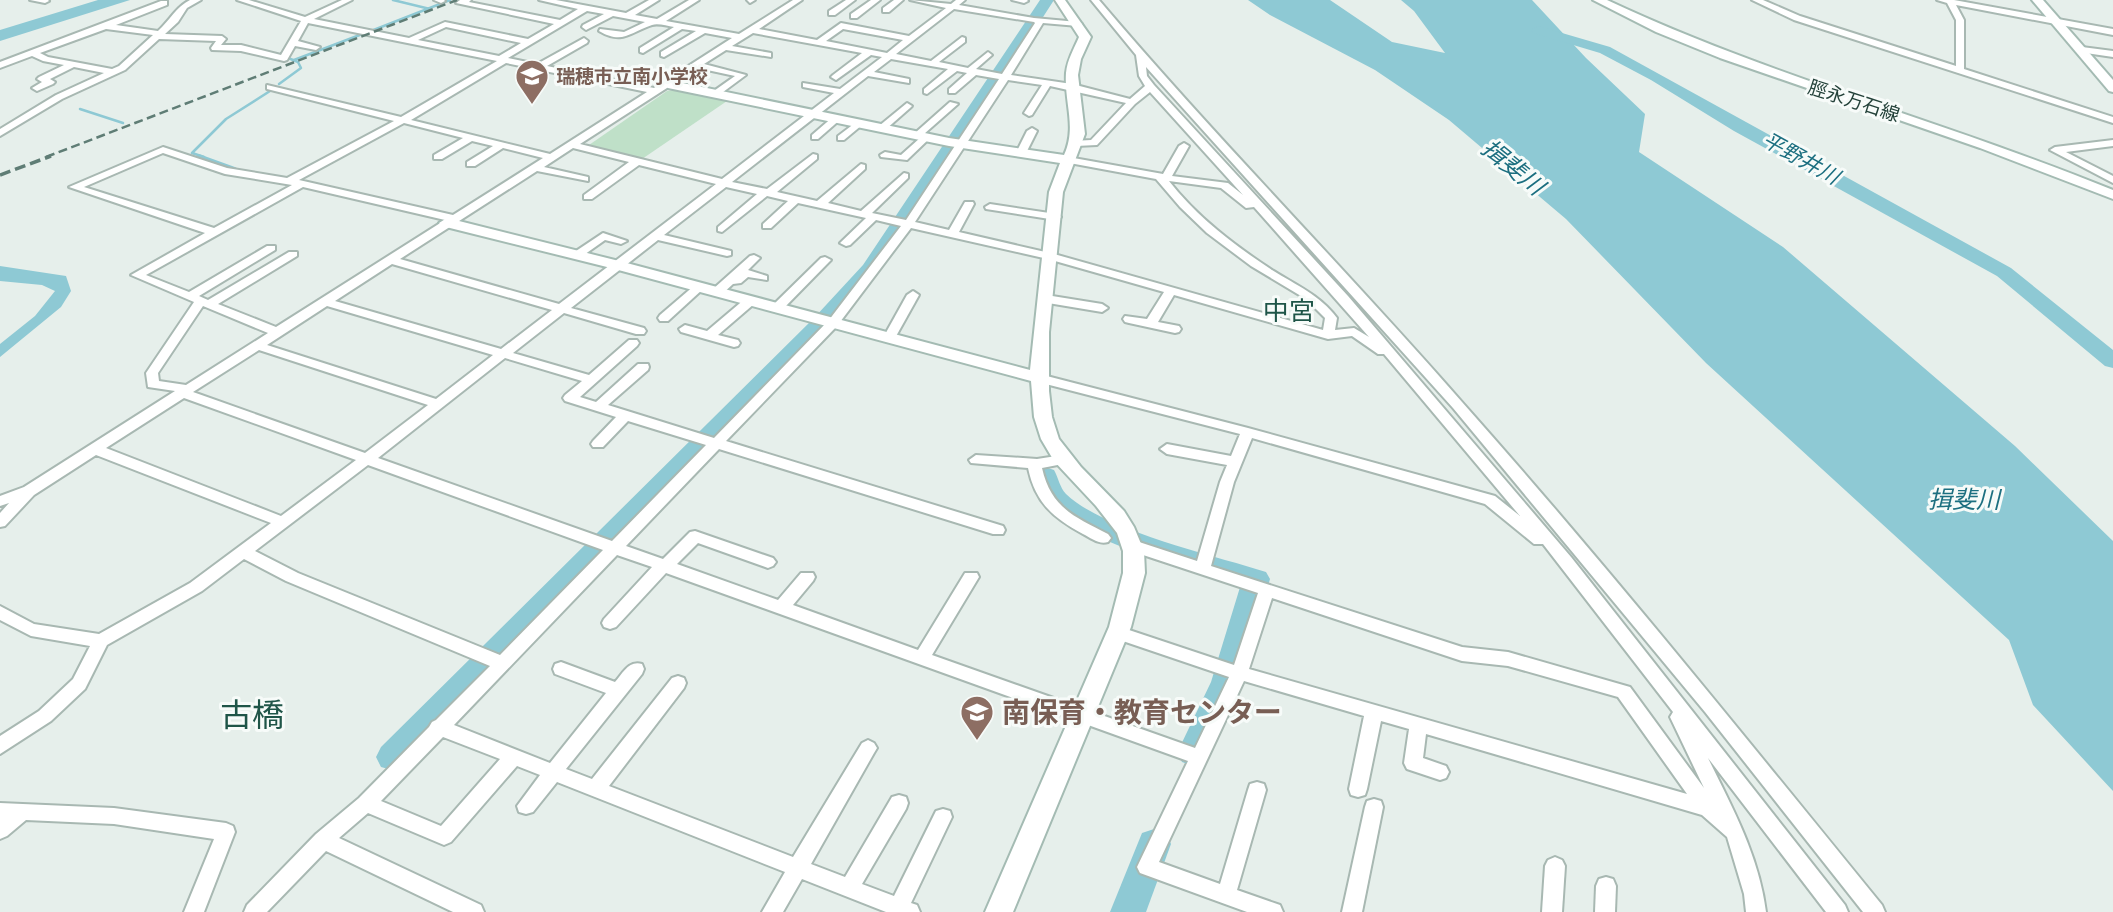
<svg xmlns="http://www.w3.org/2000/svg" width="2113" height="912" viewBox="0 0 2113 912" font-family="Montserrat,'Noto Sans JP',sans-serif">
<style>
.green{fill:#bfe0c8}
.water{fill:#8ec9d4}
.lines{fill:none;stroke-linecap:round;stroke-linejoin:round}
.stream-far1{stroke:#8ec9d4;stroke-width:2.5}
.stream{stroke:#8ec9d4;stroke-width:3.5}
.river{fill:#8ec9d4;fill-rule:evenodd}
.street-casing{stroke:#a8b8b2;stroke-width:4}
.secondary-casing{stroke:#a4bbb3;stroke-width:4}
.street{fill:#fff;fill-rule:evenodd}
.secondary{fill:#fff;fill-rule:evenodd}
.rail-far1{stroke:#5f7d75;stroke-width:2.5;stroke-dasharray:9 4.5;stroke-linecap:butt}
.rail{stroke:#5f7d75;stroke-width:3.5;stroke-dasharray:11 5;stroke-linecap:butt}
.labels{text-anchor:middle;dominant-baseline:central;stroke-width:6;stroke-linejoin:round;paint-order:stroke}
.far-education-label{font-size:19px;font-weight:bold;fill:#785e54;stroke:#f7fbf9;text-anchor:start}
.far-street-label{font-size:19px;fill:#24423a;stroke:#f7fbf9}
.far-water-label{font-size:21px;font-style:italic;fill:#1c6f80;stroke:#f7fbf9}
.water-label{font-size:24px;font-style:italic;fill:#1c6f80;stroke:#f7fbf9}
.quarter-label{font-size:26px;fill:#1f5548;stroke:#f7fbf9}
.near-education-label{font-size:28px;font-weight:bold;fill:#785e54;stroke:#f7fbf9;text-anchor:start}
.near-quarter-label{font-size:32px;fill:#1f5548;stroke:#f7fbf9}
</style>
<rect width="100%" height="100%" fill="#e6efeb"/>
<path class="green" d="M674,90L727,101L642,159L589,145L667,91Z"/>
<g class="water">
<path d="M98,0H130L0,41V30Z"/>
<path d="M1248,0H1330L1392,42L1445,53L1414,11L1401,0H1532L1586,58L1645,114L1639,152L1783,247L2015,446L2113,541V791L2033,705L2009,640L1706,363L1566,219L1449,120L1375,70L1270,15Z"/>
<path d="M0,266L66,276L71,291L61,307L0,357V344L35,316L55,291L42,285L0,281Z"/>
</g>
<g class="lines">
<g class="stream-far1">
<path d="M393,0L430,9"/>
<path d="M371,31L450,0"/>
<path d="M294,60L365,33"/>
<path d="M279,84L301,68L298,62L288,58L289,54"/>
<path d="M451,96L477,80"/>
<path d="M80,109L123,123"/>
<path d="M204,157L192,153L226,119L270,91"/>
</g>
<path class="stream" d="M199,156L235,169"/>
<g class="river">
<path d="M1040,0H1054L881,269L830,328L403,767L392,770L381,767L376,757L381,747L814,318L863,265Z"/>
<path d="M1538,26L1610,47L2011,268L2113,350V368L2105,366L1997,276L1734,131L1651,80L1600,53L1533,33L1531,30Z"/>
<path d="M1045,467L1054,470C1058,477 1060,488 1066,494C1105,531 1213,555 1266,572L1270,579L1241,682L1204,762L1193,766L1182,762L1177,753L1211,682L1241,584C1191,569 1082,542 1047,505C1039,497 1036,486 1033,476L1036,470Z"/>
<path d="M1154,829L1166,833L1171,844L1146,912H1110L1142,833Z"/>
</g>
<defs>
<g id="street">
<path d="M30,0H48L49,1L45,3Z"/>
<path d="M190,0H201L187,8L178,22L165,34L222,36L226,39L221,45H241L281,55L301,21L237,0H249L305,17L342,0H352L314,19L409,38L445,22L528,39L554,24L456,3L460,0H471L469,2L560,20L578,9L539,0H556L626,13L649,0H659L635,15L657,19L689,0H699L666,21L739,34L793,0H802L759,29L817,40L841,23L909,36L946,8L910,0L951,4L956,0H965L959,5L1034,18L1078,22L1082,24L1078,26L1043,23L1011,75L1072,84L1130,99L1145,86L1139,76L1136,55L1091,0H1099C1216,138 1343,266 1462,402C1607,565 1744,736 1882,905L1885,912H1863L1705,712L1453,408L1146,67L1147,76L1154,85L1348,296L1571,557L1845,905L1848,912H1826L1708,758C1732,807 1759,856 1766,912H1746L1744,894L1727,837L1702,815L1426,734L1423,758L1446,766L1449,772L1446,778L1440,780L1407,769L1404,763L1409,729L1381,721L1367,789L1365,795L1358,797L1351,795L1349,789L1364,716L1244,681L1159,862L1220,884L1248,790L1250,784L1257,782L1264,784L1266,790L1237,890L1280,905L1283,912H1247L1140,873L1137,867L1188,761L666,573L616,627L610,629L604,627L602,623L604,619L652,567L617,555L454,725L550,763L606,693L555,674L553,669L555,664L561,662L615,682C623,673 629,660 642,664L644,669L642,674L566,769L592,779L672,678L678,676L684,678L686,683L684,688L609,786L793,857L862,743L868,740L874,743L877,748L874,753L811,864L845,877L892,797L899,795L906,797L908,803L906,809L862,884L894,896L936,811L943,809L950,811L952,817L911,903L917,905L920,912H886L802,879L783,912H762L785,872L557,782L533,812L526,814L519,812L517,806L540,775L517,766L451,842L444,845L368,813L339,838L481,905L484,912H453L326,851L267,912H244L247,905L316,834L359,798L429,727L432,722L436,720L490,666L286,581L244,559L202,591L107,645L85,689L51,721L0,754V736L39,711L73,679L90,646L31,636L0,620V606L34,624L99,634L190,583L271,523L96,455L34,495L5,526L0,527V513L9,503L0,506V496L24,487L175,391L148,387L146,373L194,302L131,275L205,233L69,187L163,147L227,168L287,178L394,121L267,89V85L401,117L497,61L308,23L298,41L320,47L316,50L295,46L287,60L284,61L241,51L212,50L211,48L216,41L159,39L125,70L62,99L0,136V129L56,95L104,73L74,67L50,79L55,82L53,84L37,91L32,88L42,82L37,79L39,77L64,65L43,61L32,56L0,68V62L161,1H167V5L116,25L158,31C169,21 177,6 190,0ZM954,9L1034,22L1035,23L1002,74L976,69L992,55L988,52L968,68L939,62L965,42V38L962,37L931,61L896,54ZM587,11L604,14L583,25L582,27L586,30L613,16L645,22L624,32L600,29L599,31C623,45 630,32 652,25C658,23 667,26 674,27L640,48V52L643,53L682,29L696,31L661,52V56L664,57L705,33L732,38L654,88L547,66L587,43L588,41L584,38L537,64L508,58ZM446,27L521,43L499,56L418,40ZM106,29L153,35L119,66L112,69L48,57L40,53ZM843,29L903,40L887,53L826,41ZM753,33L862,53L833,75L831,77L836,80L871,55L882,57L840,89L803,83V87L834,93L722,179L580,144L698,68L735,76L711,93L719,95L746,75L704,64L726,50L771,57V53L732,46ZM891,59L948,69L924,89V93L927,94L957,71L967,73L949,89V93H955L976,75L999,79L906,220L872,213L908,178V174L904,173L861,211L828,203L865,169V165L861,164L817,201L777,192L817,159V155L813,154L767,189L732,182L868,76L909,83V79L874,72ZM506,63L647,92L550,154L411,120ZM1008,80L1042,85L1024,113L1029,116L1032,115L1050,86L1126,103L1091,140L1073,141L1071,143L1076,146L1097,145L1135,104L1150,92L1243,195L1228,183L1172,176L1189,146L1184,143L1179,146L1163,174L1068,157L1064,158V162L1156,179L1180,207L1207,233L1251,266L1306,299L1325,318L1323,330L1054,254L959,232L974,204L973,202H965L949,230L915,222ZM404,123L463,138L434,155V159H442L472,141L493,146L467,162V166H475L503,148L543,158L453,215L299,180ZM573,148L629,162L584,195V199H592L639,165L716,184L559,304L400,259L537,171L588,181V177L544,167ZM163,153L225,174L292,185L214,228L84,187ZM1169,181L1221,188L1246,208L1254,207L1369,337L1354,328L1335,330L1337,318C1320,295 1296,285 1272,270C1234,245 1197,217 1169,181ZM303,187L445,220L276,327L218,304L297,256V252H289L208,300L199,296L275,250V246H267L189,292L146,275ZM726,187L757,194L718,227V231L722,232L767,196L788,201L763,224V228H771L798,203L866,218L840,243L846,246L850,245L876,220L901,226L829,320L714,438L608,405L648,370L649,367L648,364H638L596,402L580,397L637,346L639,343L637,340H629L589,375L513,353L564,313L636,334H644L646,331L644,328L571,308L658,240L727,256L731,255V251L664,235ZM911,228L1048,259L1164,292L1147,319L1125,316L1123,319L1125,322L1129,323L1175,333L1179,332L1181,329L1179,326L1158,322L1174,295L1328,339L1352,336L1378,354H1384L1520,516L1495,496L1248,428L1039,374L1034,375L1033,378L1034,381L1240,434L1231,456L1167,444L1160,449L1167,454L1227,465L1220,482L1197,561L1133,540L1128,542L1125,546L1128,550L1258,593L1234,665L1117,626L1111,627L1109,632L1111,637L1229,677L1195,748L932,655L979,577L977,573H965L918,650L793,605L813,581L815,577L813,573H801L778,600L677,564L698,543L768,568L773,566L776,562L773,558L695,531L690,532L663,559L626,546L719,449L993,534H1003L1005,530L1003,526L726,441L837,326ZM392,264L552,310L501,349L335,301ZM203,306L268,333L186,385L159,381L158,373ZM327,306L493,355L436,399L267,345ZM259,350L428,405L365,453L193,392ZM505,358L582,381L565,395L563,398L565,401L616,417L593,441L591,444L593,447H603L628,421L706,445L612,541L378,458ZM184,398L356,460L281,516L106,448ZM1252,438L1485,504L1534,544H1543L1673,712L1670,717L1704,788L1630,687L1508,652L1462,647L1211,566L1234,482ZM368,465L603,550L500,655L298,573L255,551ZM1272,598L1462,661L1508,666L1618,697L1687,794L1249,669ZM443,737L500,759L441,826L381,801Z"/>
<path d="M434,0H444L445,1L441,3Z"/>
<path d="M747,0H755L750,3Z"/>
<path d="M846,0H855L835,15H829V11Z"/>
<path d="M871,0H880L857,18H851V14Z"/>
<path d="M894,0H903L889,12H883V8Z"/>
<path d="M1012,0H1027L1028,1L1024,3Z"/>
<path d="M1752,0H1763L1800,16L1956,66V20L1947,3L1937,0H1954L2113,29V35L1956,5L1964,20V69L2113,117V123L1794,20Z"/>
<path d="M2082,47L2113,51V57L2079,52V48Z"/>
<path d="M950,102L958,104L924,134L931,137L907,160L881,157L880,155L885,152L901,155L920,138L915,137V133Z"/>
<path d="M907,103L912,106L910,108L885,130H879V126Z"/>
<path d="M834,116L842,118L818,139H812V135Z"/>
<path d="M859,120L864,123L862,125L844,140H838V136Z"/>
<path d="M1032,128L1037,131L1026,153L1017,155L1016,153L1027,131Z"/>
<path d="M2113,140V146L2066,152L2113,176V183L2050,150L2055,147Z"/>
<path d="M990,204L1056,214L1061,217L1056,220L986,209L985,207Z"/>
<path d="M603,233L627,241L621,244L605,240L581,257H573V253Z"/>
<path d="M754,255L760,258L748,270L767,276V280L748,277L741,283L733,284L721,295H713V289L750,256Z"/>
<path d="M825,257L831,260L829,262L781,311H773L771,308L773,305L821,258Z"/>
<path d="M699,283L705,287L703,289L668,321H660L658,318L660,315L695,285Z"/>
<path d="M913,291L919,295L895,338L889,342L885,341L883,338L907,295Z"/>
<path d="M1046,295L1102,304L1108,308L1102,312L1042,302L1040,299Z"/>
<path d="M750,297L756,301L754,304L718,335L738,340L740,343L738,346L734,347L681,332L679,329L685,325L707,331L746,298Z"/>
<path d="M976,455L1037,459L1063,455L1068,457L1070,460L1068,463L1042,468C1051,508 1075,517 1108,534L1111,538L1108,542C1099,545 1091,538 1083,534C1053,518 1035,502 1028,468L971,463L969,460Z"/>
<path d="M1374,799L1381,801L1383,807L1362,912H1342L1365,807L1367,801Z"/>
<path d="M0,803L114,808L226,823L233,826L235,832L204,912H184L214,839L114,824L26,820L7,836L0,839Z"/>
<path d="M1555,857L1562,860L1565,866L1562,912H1542L1545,866L1548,860Z"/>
<path d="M1606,877L1613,879L1616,886L1615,912H1595L1596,886L1599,879Z"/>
</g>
<g id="secondary">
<path d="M1055,0H1065L1091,37L1081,59L1078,75L1085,134L1063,192L1049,332V391L1052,417L1059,439L1081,467L1124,511L1134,527L1144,551L1145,573L1131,627L1013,912H985L1109,627L1123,573V551L1117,533L1096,506L1054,461L1041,439L1034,417L1031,381L611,268L442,226L439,223L447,218L623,262L1030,370L1049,192L1060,163L949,146L668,88L662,84L668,80L949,138L1064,155C1077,127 1064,103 1066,73C1067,60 1074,49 1079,37Z"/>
<path d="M1593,0H1607C1771,77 1946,122 2113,190V199L1980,148L1720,58L1656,32Z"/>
<path d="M2032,0H2043L2113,80V92L2109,91Z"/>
</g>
</defs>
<use href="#street" class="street-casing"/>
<use href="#secondary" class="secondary-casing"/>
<use href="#street" class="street"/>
<use href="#secondary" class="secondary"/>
<path class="rail-far1" d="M46,157L457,0"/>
<path class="rail" d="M0,175L51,156"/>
</g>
<defs>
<symbol id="school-pin" viewBox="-11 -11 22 30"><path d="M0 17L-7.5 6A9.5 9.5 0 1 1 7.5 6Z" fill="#8d6e63" stroke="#f7fbf9"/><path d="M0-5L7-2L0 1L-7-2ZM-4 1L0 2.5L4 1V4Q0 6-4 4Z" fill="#fff"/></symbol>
</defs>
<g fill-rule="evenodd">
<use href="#school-pin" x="513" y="57" width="38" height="52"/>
<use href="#school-pin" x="958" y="693" width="38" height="52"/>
</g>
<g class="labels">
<g class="far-education-label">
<text x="556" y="76">瑞穂市立南小学校</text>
</g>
<g class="far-street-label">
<text transform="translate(1854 101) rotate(18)">脛永万石線</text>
</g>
<g class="far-water-label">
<text transform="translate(1801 158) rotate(29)">平野井川</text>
</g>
<g class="water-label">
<text transform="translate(1513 167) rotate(39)">揖斐川</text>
<text x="1964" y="499">揖斐川</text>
</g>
<g class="quarter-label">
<text x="1289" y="311">中宮</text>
</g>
<g class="near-education-label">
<text x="1002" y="712">南保育・教育センター</text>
</g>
<g class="near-quarter-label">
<text x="252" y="714">古橋</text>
</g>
</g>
</svg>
